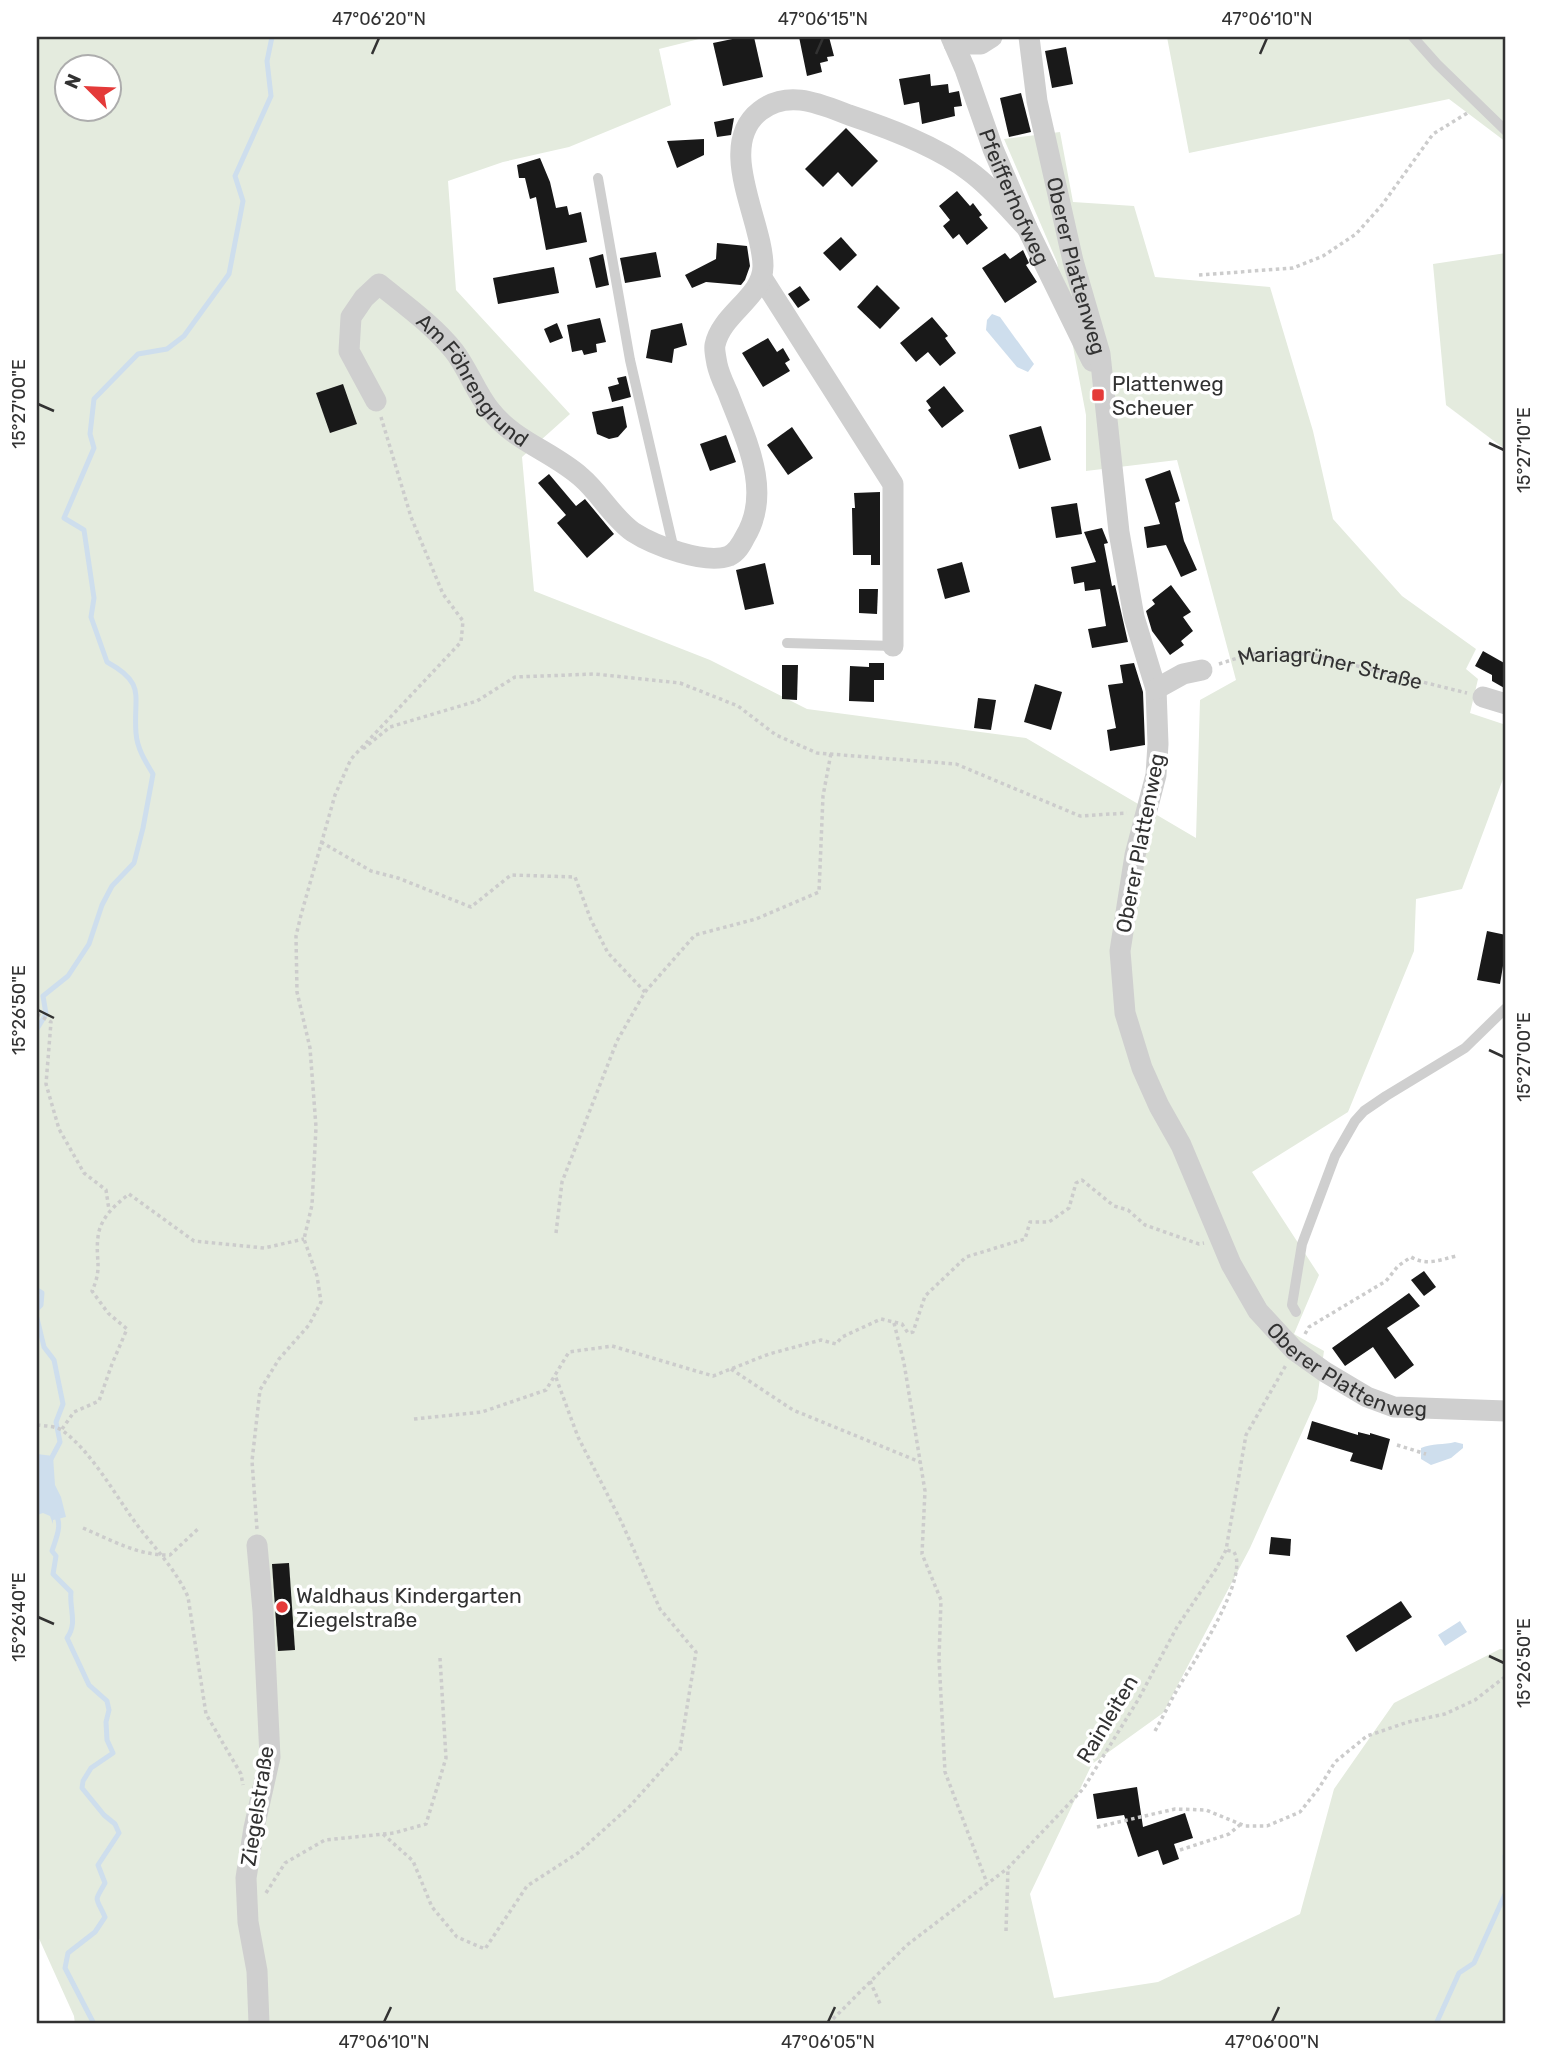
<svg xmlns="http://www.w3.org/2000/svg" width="1543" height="2061" viewBox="0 0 1543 2061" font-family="Rubik,sans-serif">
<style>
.green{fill:#e4ebde;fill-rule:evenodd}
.water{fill:#cedeed}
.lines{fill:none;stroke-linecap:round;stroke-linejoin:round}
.stream{stroke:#cedeed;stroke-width:5}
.building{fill:#191919}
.path{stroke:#ccc;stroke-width:3.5;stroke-dasharray:3.5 3.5;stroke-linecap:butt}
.service{stroke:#cfcfcf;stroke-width:10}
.minor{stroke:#cfcfcf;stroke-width:21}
.ticks{fill:none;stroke:#323232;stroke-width:2.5}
.poi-dot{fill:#e43a39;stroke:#fff;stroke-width:2.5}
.labels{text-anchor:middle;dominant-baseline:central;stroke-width:7;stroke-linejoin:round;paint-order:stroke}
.street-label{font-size:21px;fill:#323232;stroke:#fff}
.poi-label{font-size:21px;fill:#323232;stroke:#fff;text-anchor:start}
.neatline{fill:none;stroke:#323232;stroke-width:2.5}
.ticks-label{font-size:18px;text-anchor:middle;fill:#323232}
</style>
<rect width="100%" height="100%" fill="#fff"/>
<g class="green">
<path d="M37,37H707L659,49L671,105L569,147L503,162L448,181L456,290L570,414L522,457L534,591L710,660L807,709L1026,738L1196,838L1200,700L1236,680L1177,460L1086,471V415L1057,262L1004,139L1060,132L1073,202L1134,206L1155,277L1270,287L1313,431L1333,519L1402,596L1476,649L1466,669L1478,679L1470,713L1506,725V771L1462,889L1416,899L1414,951L1348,1112L1252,1172L1319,1275L1294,1334L1324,1351L1317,1399L1250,1548L1163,1713L1092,1764L1030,1894L1054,1998L1158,1982L1300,1914L1334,1789L1394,1703L1500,1649L1506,1650V2024H75L74,2016L37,1934ZM66,66H108V108H66Z"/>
<path d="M1167,37H1506V142L1449,99L1189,153Z"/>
<path d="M1506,253V450L1446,405L1433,264Z"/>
</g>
<g class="water">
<path d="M992,314L1000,317L1034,364L1028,372L1017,367L986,330L987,320Z"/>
<path d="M1455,1442L1463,1444V1448L1451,1458L1431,1465L1421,1459V1448C1432,1443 1444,1445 1455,1442Z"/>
<path d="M37,1454L53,1456L55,1485L61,1497L66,1517L53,1520V1524L50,1516L43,1513L37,1515Z"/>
<path d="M1460,1621L1467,1632L1445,1646L1438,1635Z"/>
</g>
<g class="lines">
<g class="stream">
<path d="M37,1029L46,1014L43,996L68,976L89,944L102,905L112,886L134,863L143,828L153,774C145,761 137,748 136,733C133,695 147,684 107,662L91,617L94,598L84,530L64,518L94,448L90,434L94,399L138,354L167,349L184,336L229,274L243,201L235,176L271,96L267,61L272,37"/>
<path d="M37,1290L42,1293L41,1305L37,1309"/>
<path d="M37,1318L44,1347L54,1360L63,1404L56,1422L60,1442L51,1459"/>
<path d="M55,1513C63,1525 56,1538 52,1551L56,1556L53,1574L71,1592C69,1609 78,1623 67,1638L89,1685L107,1701L109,1710L106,1722L107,1740L113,1753L91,1768L83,1781L82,1788L104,1815L115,1824L119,1833L98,1865L105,1883C94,1903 95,1895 105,1917L95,1932L68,1953L65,1968L94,2024"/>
<path d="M1436,2024L1459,1973L1474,1963L1506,1892L1505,1856"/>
</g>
</g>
<g class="building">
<path d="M742,37H754L763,77L723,86L713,43Z"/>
<path d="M799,37H829L834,56L827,57L828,61L820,63L822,72L807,76Z"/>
<path d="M1066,47L1073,84L1052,88L1045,51Z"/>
<path d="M930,74L931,86L948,84L949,93L959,91L962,106L954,107L955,116L922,124L919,102L904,105L899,79Z"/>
<path d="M1021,93L1031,132L1009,137L1000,98Z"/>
<path d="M734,118L731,135L717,137L714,122Z"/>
<path d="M846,128L878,161L852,187L838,172L823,187L805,169Z"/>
<path d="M704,139V155L677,168L667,141Z"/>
<path d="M540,158L550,182L556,208L567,206L569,215L581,212L587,242L546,250L536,197L530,199L525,178H519L517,165Z"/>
<path d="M957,191L970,206L973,203L982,215L979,217L988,228L967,245L959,234L953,239L943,226L950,220L939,206Z"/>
<path d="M841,237L857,255L840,271L823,253Z"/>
<path d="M717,243L747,246L750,266L745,280L741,285L706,282L692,288L685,275L716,259Z"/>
<path d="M1023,250L1029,263L1026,265L1037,282L1005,303L982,268L1005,253L1010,259Z"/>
<path d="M656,252L661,277L625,283L620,258Z"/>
<path d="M603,254L609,285L596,288L589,258Z"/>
<path d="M554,267L559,293L498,304L493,278Z"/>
<path d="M877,285L900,308L880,329L857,307Z"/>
<path d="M800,286L810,300L798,308L788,294Z"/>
<path d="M932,317L948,336L945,338L956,353L940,366L928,352L916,362L900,343Z"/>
<path d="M600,318L606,342L596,344L597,352L584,355L582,350L572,352L567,325Z"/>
<path d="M557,323L563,338L550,343L544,329Z"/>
<path d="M682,323L687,345L674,349L672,363L646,358L651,330Z"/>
<path d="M768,338L777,352L783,348L790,360L785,363L790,371L763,387L742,353Z"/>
<path d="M626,376L631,397L612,402L608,387L619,384L617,378Z"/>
<path d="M343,384L357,424L330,433L316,393Z"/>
<path d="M944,386L964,411L942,428L928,410L931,408L926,401Z"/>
<path d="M623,406L627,427L618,437L609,439L597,434L592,412Z"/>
<path d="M1041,426L1051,460L1019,469L1009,435Z"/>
<path d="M792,427L813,458L788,475L767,445Z"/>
<path d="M726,435L736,462L710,471L700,444Z"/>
<path d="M1170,470L1180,501L1175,503L1184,541L1197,570L1181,577L1166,545L1147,548L1144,527L1160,524L1145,479Z"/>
<path d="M549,474L576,506L585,499L614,534L587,558L557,523L566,515L538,483Z"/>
<path d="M880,492V565H871V555H853L852,508H855L854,493Z"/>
<path d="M1077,503L1082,534L1056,538L1051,507Z"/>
<path d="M1102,528L1108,543L1104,544L1112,586L1115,585L1128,642L1092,648L1088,629L1106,626L1100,589L1085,591L1084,582L1074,584L1071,567L1096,562L1084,532Z"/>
<path d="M962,562L970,592L945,599L937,569Z"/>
<path d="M765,563L774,604L745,610L736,570Z"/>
<path d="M1171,585L1191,612L1183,617L1193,631L1181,641L1184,645L1170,655L1152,631L1146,611L1155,604L1152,600Z"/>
<path d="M859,589H878L877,614L859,613Z"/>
<path d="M1483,651L1506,664V689L1492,681V675L1475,666Z"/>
<path d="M869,663H884V680H874V702L849,701L850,666L869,667Z"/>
<path d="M1134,663L1143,692L1145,745L1110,751L1107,730L1116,728L1108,685L1123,683L1120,665Z"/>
<path d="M782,665H798L797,700L782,699Z"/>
<path d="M1035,684L1062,692L1051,730L1024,722Z"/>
<path d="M978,698L996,700L991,730L974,728Z"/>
<path d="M1487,931L1506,935V967L1503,966L1500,984L1477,980Z"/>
<path d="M1424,1271L1436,1287L1424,1296L1411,1280Z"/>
<path d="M1409,1293L1420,1306L1387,1328L1414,1365L1395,1379L1373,1347L1345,1366L1332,1348Z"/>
<path d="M1312,1421L1358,1435V1432L1370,1435V1433L1390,1439L1382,1470L1350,1461L1353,1453L1307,1439Z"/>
<path d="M1271,1537L1291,1539L1290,1556L1269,1554Z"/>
<path d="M289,1563L295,1650L278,1651L272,1564Z"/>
<path d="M1401,1601L1412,1617L1356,1652L1346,1636Z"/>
<path d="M1137,1787L1143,1827L1185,1813L1193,1838L1174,1844L1179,1859L1163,1865L1158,1850L1138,1857L1124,1815L1097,1819L1093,1794Z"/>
</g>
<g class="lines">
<g class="path">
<path d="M1199,275L1293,268L1323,256L1356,234L1382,205L1433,134L1469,112"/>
<path id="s1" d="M1219,664L1250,654H1309L1467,693"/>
<path d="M363,749L390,727L477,701L515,677L595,674L680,683L738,706L776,735L817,753L956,764L1080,816L1127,813"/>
<path d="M321,842L371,871L398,878L471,907L511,875L575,877L591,920L608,953L645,992"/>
<path d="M37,1014L51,1022L46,1084L59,1129L84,1173L106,1190L109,1210"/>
<path d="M556,1233L562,1182L617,1041L645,992L695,935L756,919L819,892L823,796L831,753"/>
<path d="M894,1323L904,1363L925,1491L922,1554L941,1600L939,1659L945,1772L987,1883"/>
<path d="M1305,1334L1309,1327L1386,1281L1398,1266L1411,1257C1427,1266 1439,1260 1456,1256"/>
<path d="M731,1369L793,1410L920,1462"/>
<path d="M414,1419L482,1412L546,1390L569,1352L612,1346L713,1376L769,1354L821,1340L836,1344L842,1337L881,1319L902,1324L908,1333L913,1332L925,1296L966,1257L1025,1239L1030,1222H1049L1069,1208L1076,1183L1082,1180L1114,1206L1128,1210L1145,1225L1199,1244L1204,1243"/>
<path d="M37,1425C45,1426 57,1426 63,1431C89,1450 110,1486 128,1512C147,1541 174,1565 188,1597L206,1714L241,1774L243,1785"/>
<path d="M62,1429L74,1412L99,1401L112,1364L127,1329L108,1313L92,1291C103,1267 95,1260 98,1237C100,1218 115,1205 129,1194L194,1241L264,1248L304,1239"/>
<path d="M1397,1445L1426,1454"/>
<path d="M83,1528C111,1540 139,1556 170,1555L200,1527"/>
<path d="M257,1529L252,1461L260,1390L279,1359L309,1325L321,1302L317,1276L304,1239L312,1205L316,1127L310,1048L297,992L296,936L301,915L335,795L351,759L461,642L463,621L443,594L411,517L381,417"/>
<path d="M1155,1731C1163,1717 1170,1702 1178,1688C1193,1663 1250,1578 1234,1552L1226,1550"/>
<path d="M1097,1827L1175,1809L1206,1810L1245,1826H1267L1300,1812L1319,1788L1335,1762L1367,1736L1408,1722L1445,1714L1475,1700L1506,1676"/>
<path d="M383,1834L413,1861L432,1907L457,1937L485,1949L527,1886L578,1853L630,1806L680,1750L696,1652L660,1609L622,1523L578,1437L555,1375"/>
<path d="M1180,1850L1229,1834L1241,1824"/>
<path d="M266,1893L285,1863L325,1840L394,1833L426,1824L446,1758L440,1658"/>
<path d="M1006,1931L1008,1868"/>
<path d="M870,1981L881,2006"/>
<path d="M828,2024L907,1945L1008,1868L1083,1789L1138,1700L1177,1627L1216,1569L1226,1550L1246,1435L1286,1365"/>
</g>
<g class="service">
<path d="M1413,37L1437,64L1506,131"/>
<path d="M598,178L630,360L674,550"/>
<path d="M787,643L893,646"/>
<path d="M1296,1312L1292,1305L1302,1244L1335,1156L1355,1121L1364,1111L1386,1096L1465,1048L1506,1008"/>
</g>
<g class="minor">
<path id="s2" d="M951,37L965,69L993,149L1027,228L1092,361"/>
<path id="s3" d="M1029,37L1037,101L1073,261L1100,354L1119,532L1134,617L1156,689L1158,744L1156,775L1135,855L1120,951L1125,1013L1142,1068L1159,1106L1181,1145L1231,1264L1258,1311L1294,1350L1325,1372L1367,1397L1394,1407L1506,1411"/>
<path d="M954,44H981L992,37"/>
<path d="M762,278L893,484V646"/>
<path id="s4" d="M376,401L349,351L351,317L364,298L379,284C405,305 433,325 454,351C468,369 476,393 490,410C514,441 553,452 581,477C600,493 612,517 633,532C653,545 705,565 729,556C737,552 741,545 745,537C773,491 745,438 728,393C724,384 719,374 717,364C716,358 714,350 715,345C721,314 763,297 763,266C763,221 715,146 760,111C788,89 820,104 849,115C888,128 937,146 969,171C991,187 1009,209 1027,228"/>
<path d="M1156,689L1183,674L1202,670"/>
<path d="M1483,697L1506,704"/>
<path d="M257,1545L263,1611L270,1757L254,1828L246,1878L248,1922L257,1971L259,2024"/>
</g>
</g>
<path class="ticks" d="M372,54L379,38M816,54L823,38M1260,54L1267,38M38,404L54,411M1489,443L1504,450M38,1010L54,1018M1489,1050L1504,1057M38,1617L54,1624M1489,1656L1504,1663M384,2022L391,2007M828,2022L835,2007M1272,2022L1279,2007"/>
<g class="poi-dot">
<rect x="1091" y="388" width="14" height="14" rx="3.5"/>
<circle cx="282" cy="1607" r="7"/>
</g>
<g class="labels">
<g class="street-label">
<text stroke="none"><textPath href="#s2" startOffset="172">Pfeifferhofweg</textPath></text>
<text stroke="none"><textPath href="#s3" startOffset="234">Oberer Plattenweg</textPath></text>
<text stroke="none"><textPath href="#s4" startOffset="270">Am Föhrengrund</textPath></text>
<text stroke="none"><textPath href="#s1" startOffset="114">Mariagrüner Straße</textPath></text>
<text transform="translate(1140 843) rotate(-79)">Oberer Plattenweg</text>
<text stroke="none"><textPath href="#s3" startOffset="1432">Oberer Plattenweg</textPath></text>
<text transform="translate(1107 1719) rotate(-59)">Rainleiten</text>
<text transform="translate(257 1806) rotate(-81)">Ziegelstraße</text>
</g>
<g class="poi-label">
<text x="1112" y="383">Plattenweg<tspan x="1112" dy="24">Scheuer</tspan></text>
<text x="296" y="1595">Waldhaus Kindergarten<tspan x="296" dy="24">Ziegelstraße</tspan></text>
</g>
</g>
<rect width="1543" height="2061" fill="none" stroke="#ffffff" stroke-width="77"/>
<g transform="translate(88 88) rotate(294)"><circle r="33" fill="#ffffff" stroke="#adadad" stroke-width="2"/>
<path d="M0-5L12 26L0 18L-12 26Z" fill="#e43a39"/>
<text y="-10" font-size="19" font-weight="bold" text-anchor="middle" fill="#323232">N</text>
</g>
<rect x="38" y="38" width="1466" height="1984" class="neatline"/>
<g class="ticks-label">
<text x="379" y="25">47°06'20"N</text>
<text x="823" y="25">47°06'15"N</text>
<text x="1267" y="25">47°06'10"N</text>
<text transform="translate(19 404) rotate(-90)" y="6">15°27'00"E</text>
<text transform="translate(1524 450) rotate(-90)" y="6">15°27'10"E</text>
<text transform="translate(19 1010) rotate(-90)" y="6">15°26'50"E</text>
<text transform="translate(1524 1057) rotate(-90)" y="6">15°27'00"E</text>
<text transform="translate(19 1617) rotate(-90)" y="6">15°26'40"E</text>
<text transform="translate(1524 1663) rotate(-90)" y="6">15°26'50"E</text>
<text x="384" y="2048">47°06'10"N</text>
<text x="828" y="2048">47°06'05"N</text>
<text x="1272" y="2048">47°06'00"N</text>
</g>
</svg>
